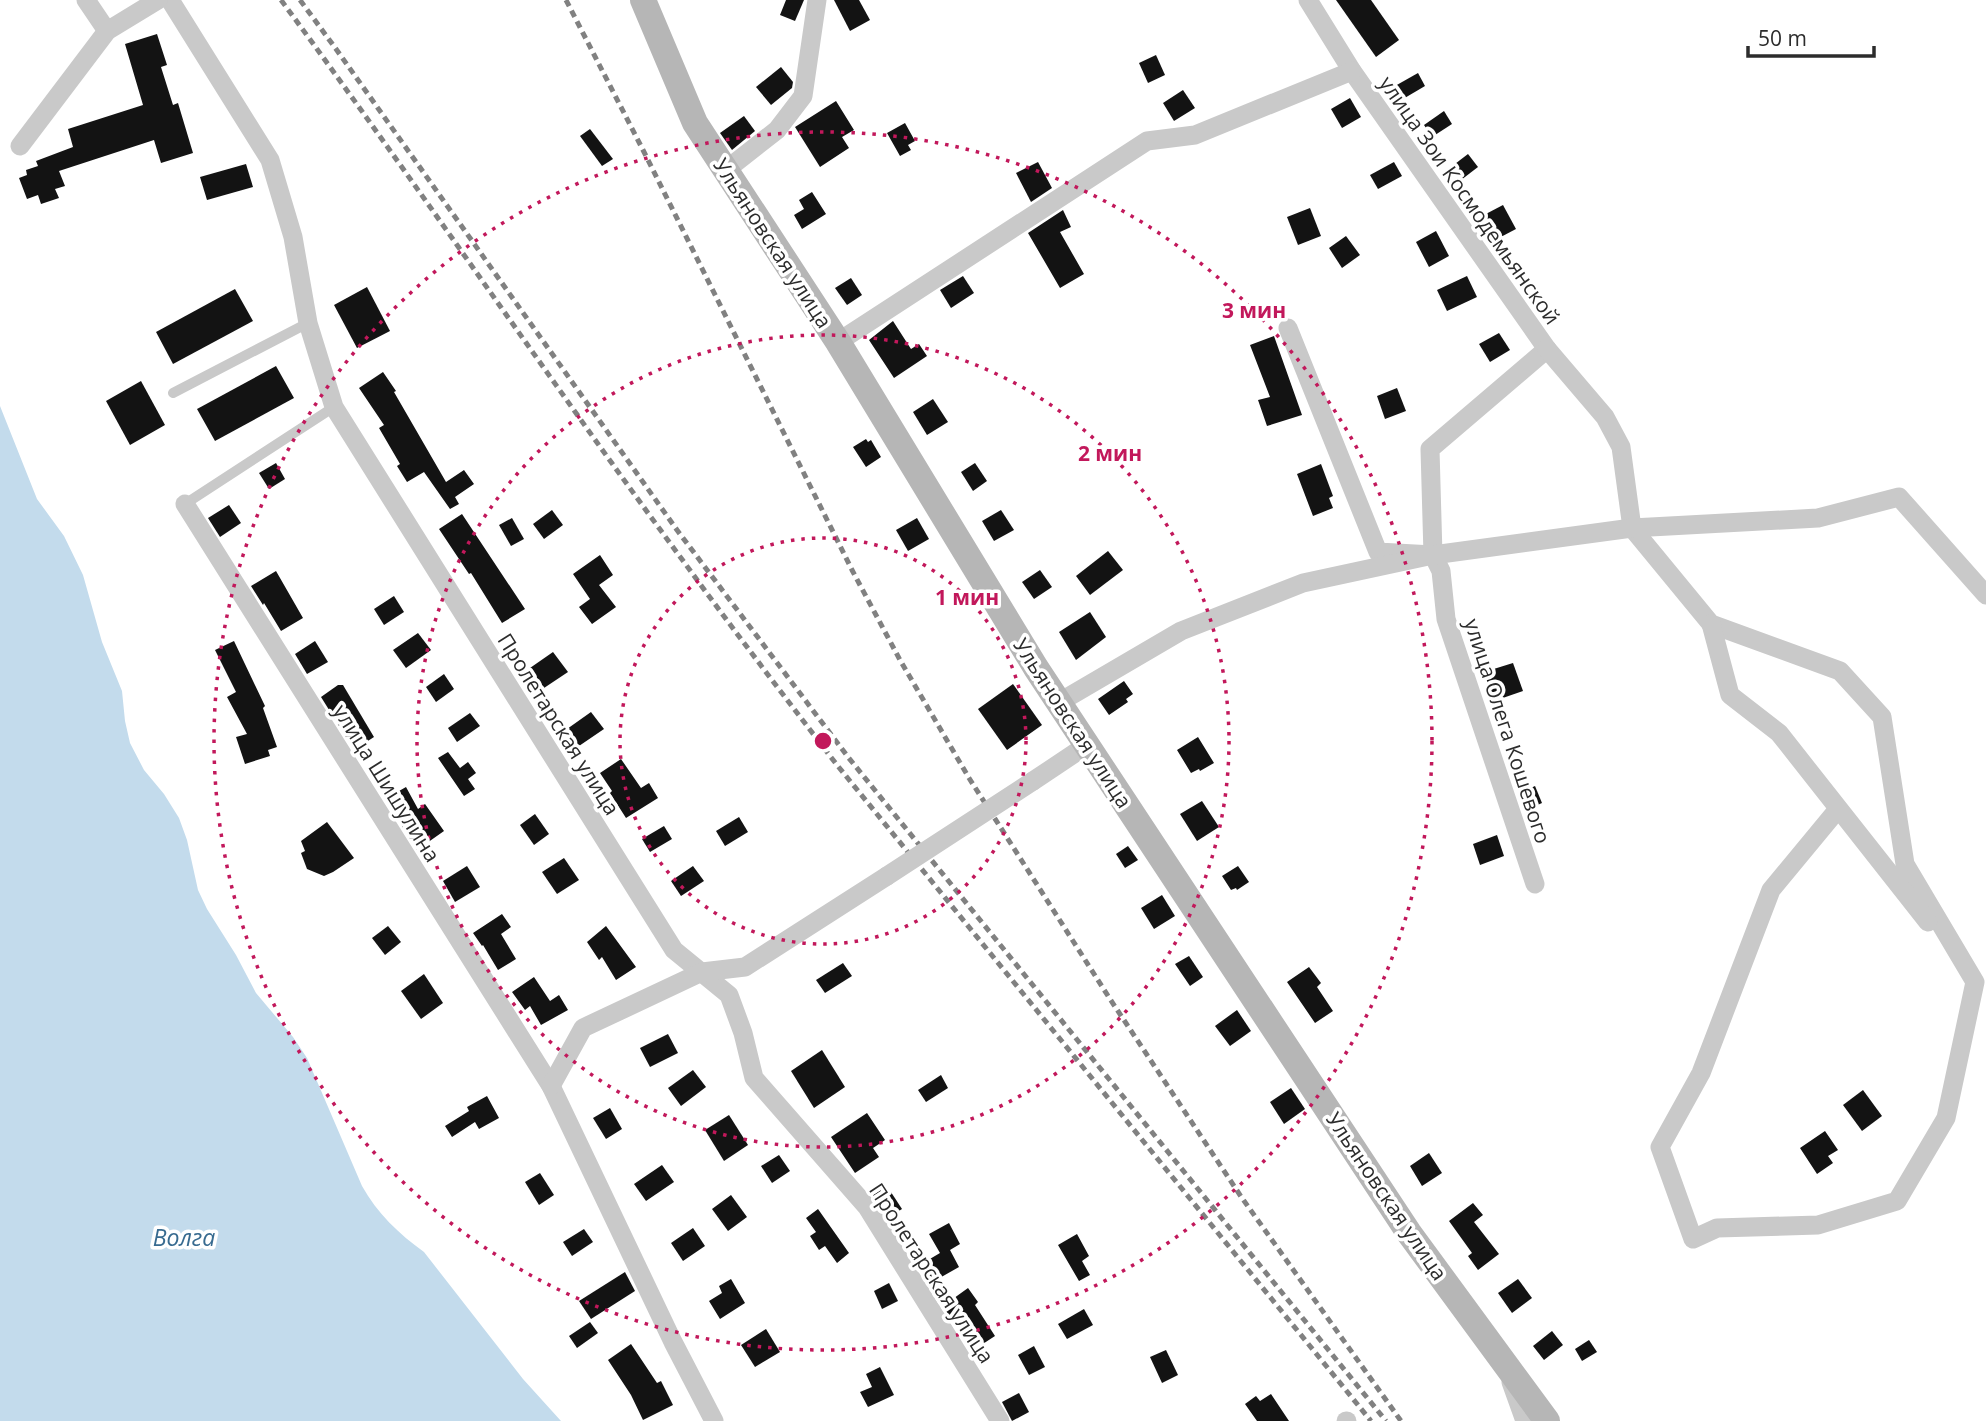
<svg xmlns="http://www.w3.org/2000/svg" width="1986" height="1421" viewBox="0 0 1986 1421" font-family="'Open Sans',sans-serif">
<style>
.water{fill:#c3dbec}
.building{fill:#131313}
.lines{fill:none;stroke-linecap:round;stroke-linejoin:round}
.service{stroke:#c9c9c9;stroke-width:10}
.minor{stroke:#c9c9c9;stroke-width:19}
.secondary{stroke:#b6b6b6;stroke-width:26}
.rail{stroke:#818181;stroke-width:5;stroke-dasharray:7 5;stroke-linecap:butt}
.minor-bridge{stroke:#c9c9c9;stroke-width:19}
.ring{fill:none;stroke:#c2185b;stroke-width:3.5;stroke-dasharray:3.5 7}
.labels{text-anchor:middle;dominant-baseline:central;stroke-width:7;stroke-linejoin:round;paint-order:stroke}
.street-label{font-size:21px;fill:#2c2c2c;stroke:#fff}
.water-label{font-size:23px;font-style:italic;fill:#386b90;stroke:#fff}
.centre{fill:#c2185b;stroke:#fff;stroke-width:3.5}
.ring-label{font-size:21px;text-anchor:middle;font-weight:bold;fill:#c2185b;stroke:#fff;stroke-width:7;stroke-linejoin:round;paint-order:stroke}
</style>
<rect width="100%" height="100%" fill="#fff"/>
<path class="water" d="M0,406L37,499L64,536L83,575L102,642L122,691L125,721L130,743L144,770L164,794L179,818L187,840L198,890L207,909L236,955L256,993L293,1037L307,1058L362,1186C377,1213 399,1234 424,1252L523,1379L561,1421H0Z"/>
<g class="building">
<path d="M786,0H804L795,21L780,15Z"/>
<path d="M834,0H859L870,20L850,31Z"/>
<path d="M1336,0H1371L1399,40L1376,57Z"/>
<path d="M157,34L167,65L161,67L173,105L178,103L193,153L161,163L154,140L59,171L65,186L55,189L59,198L41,204L38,195L27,199L19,178L27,175L26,170L38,166L36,161L73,147L68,129L143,105L125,44Z"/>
<path d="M1156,55L1165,75L1148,83L1139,63Z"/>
<path d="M781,67L793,82L792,88L771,105L756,87Z"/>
<path d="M1418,73L1425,86L1403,99L1395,86Z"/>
<path d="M1183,90L1195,108L1174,121L1163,103Z"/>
<path d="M1350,98L1361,117L1342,128L1331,109Z"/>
<path d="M836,101L854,130L842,137L849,148L820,167L795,127Z"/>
<path d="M1444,111L1452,124L1432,137L1424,125Z"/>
<path d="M744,116L755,131L732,150L720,133Z"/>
<path d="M905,123L915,141L908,145L911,150L900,156L887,133Z"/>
<path d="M590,129L613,159L602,166L580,136Z"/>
<path d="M1468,154L1478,167L1461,180L1451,167Z"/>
<path d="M1038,162L1052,188L1031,202L1016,173Z"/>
<path d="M1394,162L1402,176L1378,189L1370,175Z"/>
<path d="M246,164L253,187L207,200L200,177Z"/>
<path d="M812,192L826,214L802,229L794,215L804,209L799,200Z"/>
<path d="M1503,205L1516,229L1495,240L1482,216Z"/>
<path d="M1310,208L1321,236L1298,245L1287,217Z"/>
<path d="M1063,210L1071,227L1060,232L1084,274L1060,288L1028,233Z"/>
<path d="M1436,231L1449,256L1429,267L1416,242Z"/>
<path d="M1346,236L1360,255L1342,268L1329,248Z"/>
<path d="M963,276L974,293L951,308L940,290Z"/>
<path d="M1467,276L1477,297L1447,311L1437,290Z"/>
<path d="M851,278L862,295L847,305L835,288Z"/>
<path d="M367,287L390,331L357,348L334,305Z"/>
<path d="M235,289L253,321L173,364L156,332Z"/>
<path d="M893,321L911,349L919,344L927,356L894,378L869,340Z"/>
<path d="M1499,333L1510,350L1490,362L1479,344Z"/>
<path d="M1274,336L1302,415L1267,426L1258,400L1270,397L1250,345Z"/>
<path d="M276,366L294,398L215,441L197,409Z"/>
<path d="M383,372L396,391L394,392L446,482L464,470L474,484L455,497L459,504L450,509L424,472L407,482L397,466L400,464L379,428L384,425L359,388Z"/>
<path d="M141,381L165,425L130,445L106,401Z"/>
<path d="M1397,388L1406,411L1385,419L1377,396Z"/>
<path d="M933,399L948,422L927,435L913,412Z"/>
<path d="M866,439L868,442L871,440L881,457L866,467L853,447Z"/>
<path d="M276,463L285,479L269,489L259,473Z"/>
<path d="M975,463L987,481L973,491L961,472Z"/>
<path d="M1321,464L1333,496L1329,498L1333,508L1313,516L1297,474Z"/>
<path d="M229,505L241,523L220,537L208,518Z"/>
<path d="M552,510L563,525L544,539L533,524Z"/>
<path d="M1001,510L1014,530L994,541L982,521Z"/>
<path d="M462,514L525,609L502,623L471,573L469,574L439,529Z"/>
<path d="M512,518L524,539L511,546L499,525Z"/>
<path d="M917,518L929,539L908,551L896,530Z"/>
<path d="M1108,551L1123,570L1090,595L1076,576Z"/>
<path d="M600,555L613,575L599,585L616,607L592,624L579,607L590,599L573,574Z"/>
<path d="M1040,570L1052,587L1034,599L1022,582Z"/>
<path d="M276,571L303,618L281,631L264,603L263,605L251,586Z"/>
<path d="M394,596L404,612L384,625L374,609Z"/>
<path d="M1090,612L1106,637L1076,660L1059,632Z"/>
<path d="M418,633L431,650L406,668L393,650Z"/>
<path d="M234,641L265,706L263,708L277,747L268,750L270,756L245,764L236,737L247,734L227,697L236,692L215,650Z"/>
<path d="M315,641L328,662L307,674L295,654Z"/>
<path d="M553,652L568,672L544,688L530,668Z"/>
<path d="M1513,663L1523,691L1494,701L1484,672Z"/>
<path d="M444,674L454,689L436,702L426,687Z"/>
<path d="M1124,681L1133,694L1126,699L1128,702L1109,715L1098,699Z"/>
<path d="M1013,684L1042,725L1007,750L978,709Z"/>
<path d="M338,685H343L374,737L354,750L321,697Z"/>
<path d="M591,712L604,729L579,746L567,729Z"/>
<path d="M470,713L480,726L457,742L448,728Z"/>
<path d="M1198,737L1214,763L1200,771L1199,769L1191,773L1177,750Z"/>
<path d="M448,752L460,768L468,762L476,773L468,779L475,789L464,796L438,758Z"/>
<path d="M621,759L641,788L649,783L658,798L626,818L610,793L612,791L600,773Z"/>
<path d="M1535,786L1542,803L1524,811L1518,794Z"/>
<path d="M406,787L418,809L425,804L444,831L417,850L385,799Z"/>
<path d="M1202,801L1219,827L1197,841L1180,814Z"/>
<path d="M535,814L549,834L534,845L520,825Z"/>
<path d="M739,817L748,832L725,846L716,831Z"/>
<path d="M327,822L354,858L333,872L324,876L307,869L301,853L305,851L301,841Z"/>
<path d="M664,826L672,839L650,852L642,839Z"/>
<path d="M1497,835L1504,856L1480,865L1473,844Z"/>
<path d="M1128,846L1138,860L1125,868L1116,854Z"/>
<path d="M564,858L579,880L557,894L542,872Z"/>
<path d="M467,866L480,887L455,902L443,881Z"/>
<path d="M693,866L704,881L681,896L671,881Z"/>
<path d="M1238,866L1249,882L1237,890L1236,888L1231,890L1222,876Z"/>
<path d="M1162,895L1175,916L1154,929L1141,908Z"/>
<path d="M502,914L511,927L501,934L516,959L498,970L483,945L482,946L473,933Z"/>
<path d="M388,926L401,942L385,955L372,938Z"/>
<path d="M606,926L636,967L616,980L602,957L599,960L587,942Z"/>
<path d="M1189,956L1203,977L1190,986L1175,964Z"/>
<path d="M843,963L852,976L825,993L816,980Z"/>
<path d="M1309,967L1321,983L1317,987L1333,1011L1315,1023L1287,982Z"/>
<path d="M424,974L443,1003L421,1019L401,991Z"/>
<path d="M534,977L550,1001L559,995L568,1010L541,1025L530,1006L525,1010L512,992Z"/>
<path d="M1237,1010L1251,1031L1230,1046L1215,1026Z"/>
<path d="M668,1034L678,1053L650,1067L640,1048Z"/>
<path d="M822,1050L845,1087L814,1108L791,1071Z"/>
<path d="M693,1070L706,1087L681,1106L668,1088Z"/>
<path d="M941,1075L948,1088L926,1102L918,1090Z"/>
<path d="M1291,1088L1305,1109L1284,1124L1270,1102Z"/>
<path d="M1863,1090L1882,1116L1862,1131L1843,1105Z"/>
<path d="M487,1096L499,1118L479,1129L475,1122L452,1137L445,1126L469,1111L467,1107Z"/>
<path d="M610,1108L622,1129L606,1139L593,1118Z"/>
<path d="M867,1113L885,1140L873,1148L879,1157L855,1173L831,1137Z"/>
<path d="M729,1115L748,1145L724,1161L705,1130Z"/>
<path d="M1825,1131L1838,1150L1828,1156L1833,1163L1817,1174L1800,1148Z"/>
<path d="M1429,1153L1442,1173L1422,1186L1410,1166Z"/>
<path d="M779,1155L790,1171L772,1183L761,1166Z"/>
<path d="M662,1165L674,1182L646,1201L634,1184Z"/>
<path d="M540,1173L554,1195L539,1205L525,1182Z"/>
<path d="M887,1186L902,1209L888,1218L873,1195Z"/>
<path d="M731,1195L747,1217L728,1231L712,1209Z"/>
<path d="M1473,1203L1483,1215L1474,1222L1499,1254L1478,1270L1468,1256L1472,1253L1449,1221Z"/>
<path d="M818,1209L849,1253L837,1263L825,1246L819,1250L810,1236L816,1232L806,1218Z"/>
<path d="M949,1223L960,1244L950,1250L959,1267L929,1284L918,1266L940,1253L929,1234Z"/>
<path d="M693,1228L705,1246L683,1261L671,1243Z"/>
<path d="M584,1229L593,1242L572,1256L563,1242Z"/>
<path d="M1077,1234L1089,1256L1082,1261L1090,1275L1079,1281L1058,1245Z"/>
<path d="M625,1272L635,1291L591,1319L579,1301Z"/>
<path d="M731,1279L745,1303L720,1319L709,1301L722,1293L719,1286Z"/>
<path d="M1518,1279L1532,1298L1512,1313L1498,1293Z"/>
<path d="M889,1283L898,1301L882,1309L874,1291Z"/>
<path d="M968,1288L978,1302L975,1305L995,1336L972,1351L943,1306Z"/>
<path d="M1084,1309L1093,1325L1067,1339L1058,1324Z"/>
<path d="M590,1322L598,1333L577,1348L569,1336Z"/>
<path d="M766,1329L780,1352L755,1367L741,1345Z"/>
<path d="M1552,1331L1563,1345L1544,1360L1533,1346Z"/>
<path d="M1589,1340L1597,1352L1582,1361L1575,1349Z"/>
<path d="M631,1344L657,1383L661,1381L673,1405L643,1420L631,1395L608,1360Z"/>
<path d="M1034,1346L1045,1367L1029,1375L1018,1355Z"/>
<path d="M1166,1350L1178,1375L1162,1383L1150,1357Z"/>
<path d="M880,1367L894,1395L868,1407L860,1392L872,1387L866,1374Z"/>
<path d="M1019,1393L1029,1412L1012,1421L1002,1402Z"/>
<path d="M1271,1394L1289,1421H1257L1245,1404L1256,1396L1260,1401Z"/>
</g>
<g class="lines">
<g class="service">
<path d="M173,393L308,323"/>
<path d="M185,504L334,407"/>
</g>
<g class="minor">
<path d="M86,0L107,31"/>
<path d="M170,0L270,160L293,237L308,323L334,407L674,950L729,995L743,1033L754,1078L867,1207L1000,1421"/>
<path d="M1308,0L1352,71L1547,349L1430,449L1433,555"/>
<path d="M20,146L107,31L158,0"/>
<path d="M726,170L777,130L803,96L817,0"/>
<path d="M1288,328L1378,552L1433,555L1441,571L1446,619L1535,884"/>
<path d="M838,342L1147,141L1195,135L1352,71"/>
<path d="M1547,349L1605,417L1621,447L1632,528L1711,624L1840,671L1882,717L1905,864L1975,982L1946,1118L1897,1201L1818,1225L1717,1228L1693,1239L1660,1147L1701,1073L1771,890L1838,809"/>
<path d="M185,504L551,1086L673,1342L714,1421"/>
<path d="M1711,624L1730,695L1779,733L1928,922"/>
<path d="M1058,703L1181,631L1303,583L1433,555L1632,528L1818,518L1899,497L1986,595"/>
<path d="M1033,781L1087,745"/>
<path d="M551,1086L583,1028L702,972L745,967L887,876"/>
<path d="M1511,1382L1525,1421"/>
<path d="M1346,1421H1347"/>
</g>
<path class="secondary" d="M643,0L695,123L838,342L1036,668L1409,1233L1547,1421"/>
<g class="rail">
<path d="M281,0C417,184 545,374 681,558C732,628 784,696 837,765L1371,1421"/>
<path d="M300,0L336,49L677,530L848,757L1386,1421"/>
<path d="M566,0L643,150L852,570L900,660L969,778L1110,999L1242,1198L1401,1421"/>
</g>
<path class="minor-bridge" d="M887,876L1033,781"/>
</g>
<g class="ring">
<circle cx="823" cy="741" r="203"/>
<circle cx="823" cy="741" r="406"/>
<circle cx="823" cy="741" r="609"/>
</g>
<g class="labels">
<g class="street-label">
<text transform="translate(1470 200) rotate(55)">улица Зои Космодемьянской</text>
<text transform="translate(773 243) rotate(57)">Ульяновская улица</text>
<text transform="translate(1073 723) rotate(57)">Ульяновская улица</text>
<text transform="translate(559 724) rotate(58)">Пролетарская улица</text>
<text transform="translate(1508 731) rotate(72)">улица Олега Кошевого</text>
<text transform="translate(387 783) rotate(58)">улица Шишулина</text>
<text transform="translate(1387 1196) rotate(56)">Ульяновская улица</text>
<text transform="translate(932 1273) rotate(57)">Пролетарская улица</text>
</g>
<g class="water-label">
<text x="184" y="1237">Волга</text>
</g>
</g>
<circle cx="823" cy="741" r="10" class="centre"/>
<g class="ring-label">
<text x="1254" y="318">3 мин</text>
<text x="1110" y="461">2 мин</text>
<text x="967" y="605">1 мин</text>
</g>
<path d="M1748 46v10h126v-10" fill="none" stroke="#2c2c2c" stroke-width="3.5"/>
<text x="1758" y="46" font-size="21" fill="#2c2c2c" stroke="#ffffff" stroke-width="5" paint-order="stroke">50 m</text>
</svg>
